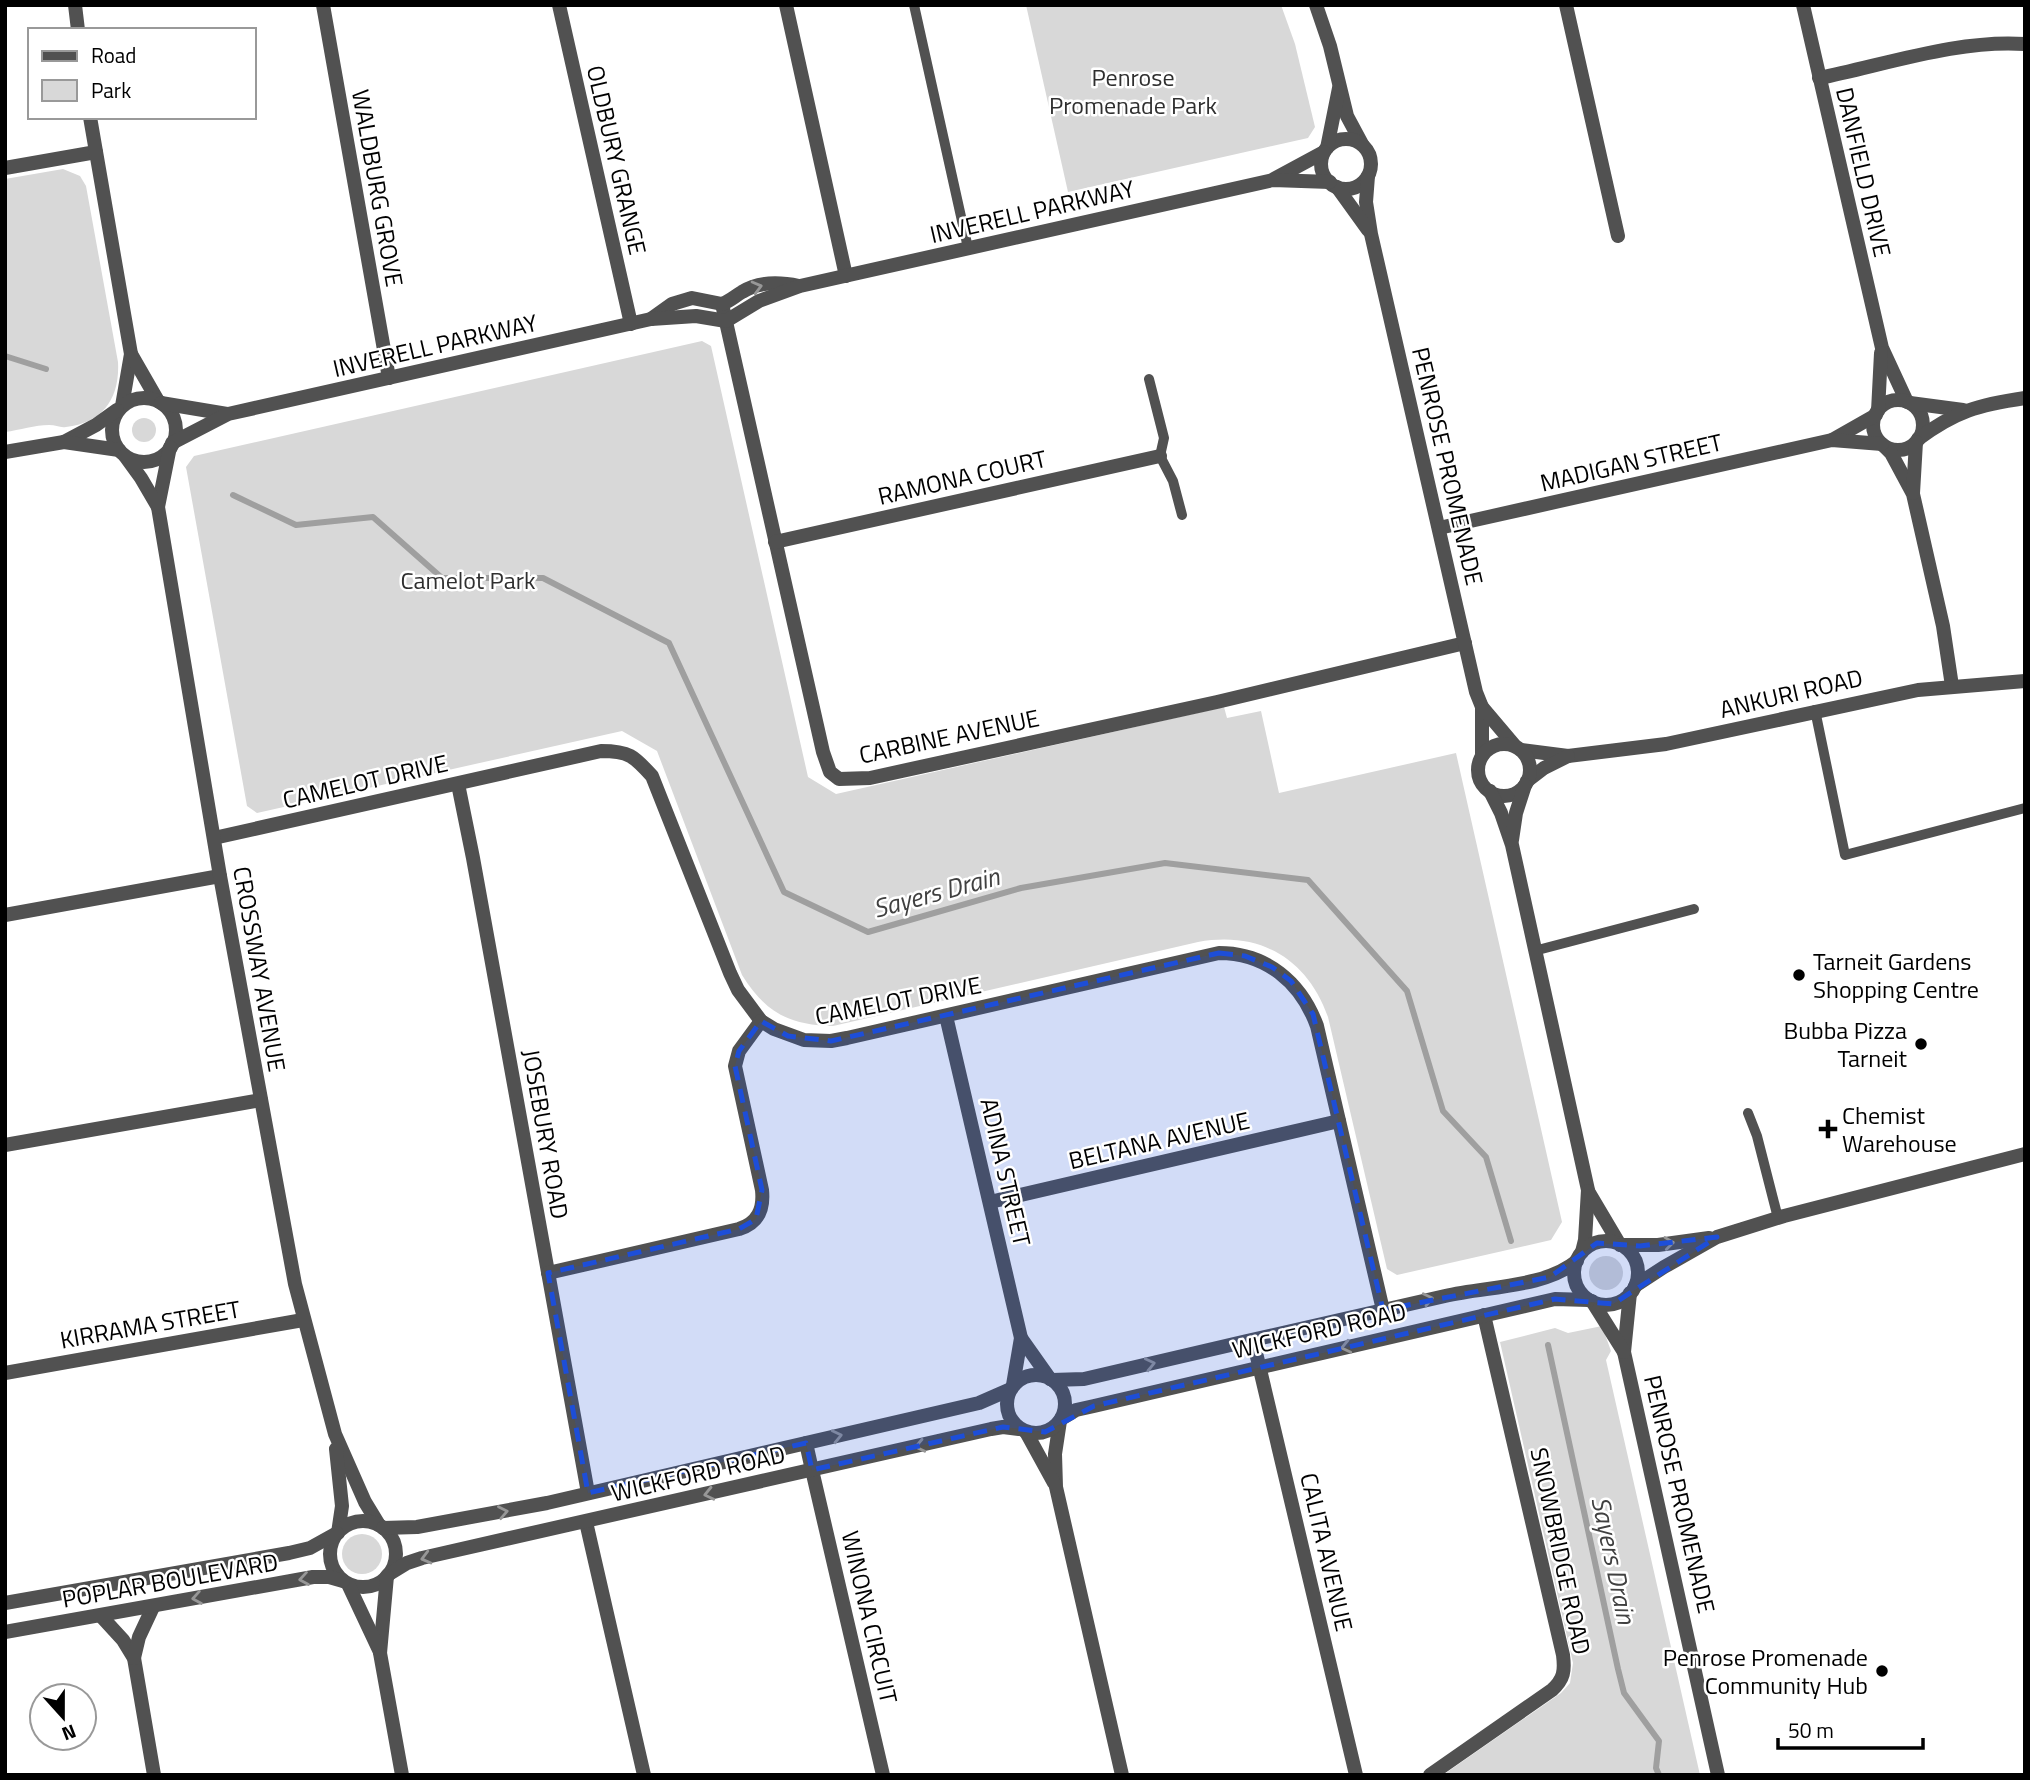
<svg xmlns="http://www.w3.org/2000/svg" width="2030" height="1780" viewBox="0 0 2030 1780" font-family="'Titillium Web',sans-serif">
<style>
.green{fill:#d8d8d8}
.lines{fill:none;stroke-linecap:round;stroke-linejoin:round}
.stream{stroke:#9f9f9f;stroke-width:6}
.service{stroke:#515151;stroke-width:10}
.minor{stroke:#515151;stroke-width:14}
.tertiary{stroke:#515151;stroke-width:14}
.oneway{stroke:#979797}
.marked{fill:#1d4ed8;fill-opacity:0.2;stroke:#1d4ed8;stroke-width:5;stroke-dasharray:14 9;stroke-linejoin:round}
.poi-dot{fill:#000;stroke:#fff;stroke-width:2.5}
.labels{text-anchor:middle;dominant-baseline:central;stroke-width:5;stroke-linejoin:round;paint-order:stroke}
.park-label{font-size:24px;fill:#2f2f2f;stroke:#fff}
.street-label{font-size:24px;fill:#000;stroke:#fff}
.poi-label{font-size:24px;fill:#000;stroke:#fff;text-anchor:start}
.water-label{font-size:26px;font-style:italic;fill:#404040;stroke:#fff}
</style>
<rect width="100%" height="100%" fill="#fff"/>
<g class="green">
<path d="M1026,5H1281L1295,44L1315,127L1308,138L1068,192Z"/>
<path d="M63,169L80,176L86,186L118,362C120,398 103,423 66,427C60,428 56,425 49,425C35,425 20,430 5,432V179Z"/>
<path d="M702,341L711,346L808,777L836,794L1224,707L1227,718L1261,711L1279,793L1456,753L1562,1222L1551,1240L1397,1275L1387,1269L1328,1017C1307,958 1260,931 1198,942L833,1026C789,1025 766,1013 742,975L657,751L622,731L257,813L247,806L186,467L194,456Z"/>
<circle cx="144" cy="430" r="12"/>
<circle cx="1606" cy="1273" r="17"/>
<path d="M1602,1326L1611,1351L1606,1360L1700,1775H1443L1561,1693L1570,1683L1573,1663L1500,1342L1555,1328L1568,1333Z"/>
<circle cx="362" cy="1554" r="20"/>
</g>
<g class="lines">
<g class="stream">
<path d="M5,356L46,369"/>
<path d="M233,495L296,525L373,517L442,578H543L669,643L784,892L868,932L1021,888L1165,863L1308,880L1407,991L1443,1111L1486,1157L1511,1241"/>
<path d="M1548,1345L1618,1669L1624,1693L1659,1741L1656,1768L1659,1775"/>
</g>
<g class="service">
<path d="M914,5L968,248"/>
<path d="M1149,379L1164,438L1160,456L1173,481L1182,515"/>
<path d="M1815,710L1845,855L2025,808"/>
<path d="M1534,951L1694,909"/>
<path d="M1748,1113L1757,1136L1778,1218"/>
</g>
<g class="minor">
<path d="M323,5L389,378"/>
<path d="M559,5L631,324"/>
<path d="M786,5L846,276"/>
<path d="M1566,5L1618,236"/>
<path d="M1803,5L1882,348L1907,402"/>
<path d="M1819,78C1884,65 1959,39 2025,44"/>
<path d="M5,168L96,152"/>
<path d="M722,304L823,752L830,772L839,779L870,778L1217,702L1465,643"/>
<circle cx="1898" cy="425" r="25"/>
<path d="M1910,403L1963,410"/>
<path d="M1878,411L1881,353"/>
<path d="M1918,439C1956,411 1978,405 2025,398"/>
<path d="M1832,440L1876,415"/>
<path d="M1884,446L1891,453L1913,494L1943,626L1952,686"/>
<path d="M1913,493L1916,442"/>
<path d="M1439,528L1832,440L1882,444"/>
<path d="M775,542L1160,456"/>
<path d="M1521,750L1568,756L1666,744L1918,690L2025,681"/>
<path d="M1527,781L1544,768L1568,756"/>
<path d="M458,784L473,858L588,1493"/>
<path d="M214,838L601,751C629,751 634,756 652,776L730,973L738,990L761,1021L774,1029L804,1040L831,1041L847,1038L1219,953C1266,953 1301,982 1317,1026L1383,1310"/>
<path d="M5,915L220,876"/>
<path d="M946,1016L1021,1338L1013,1385"/>
<path d="M5,1145L261,1100"/>
<path d="M990,1202L1339,1121"/>
<path d="M548,1273L739,1229C758,1223 764,1209 762,1190L735,1066L739,1051L761,1021"/>
<path d="M1021,1338L1050,1379"/>
<path d="M1253,1340L1356,1775"/>
<path d="M5,1373L303,1320"/>
<path d="M1060,1421L1055,1454L1056,1487L1122,1775"/>
<path d="M1026,1432L1054,1483"/>
<path d="M812,1470L883,1775"/>
<path d="M586,1522L644,1775"/>
<path d="M101,1616L123,1640L134,1658L154,1775"/>
<path d="M134,1658L139,1637L153,1607"/>
<path d="M1430,1775L1552,1690C1564,1679 1565,1671 1563,1655L1484,1315"/>
</g>
<g class="tertiary">
<path d="M75,5L78,30"/>
<path d="M1316,5L1330,46L1347,116L1362,144"/>
<path d="M90,117L131,354L122,406"/>
<circle cx="1346" cy="164" r="25"/>
<path d="M1327,148L1339,88"/>
<path d="M1368,176L1366,202L1371,234L1476,692L1482,707V756"/>
<path d="M1274,179L1324,152"/>
<path d="M1337,187L1368,230"/>
<path d="M651,319L672,304L692,298L722,304C730,301 735,296 742,292C759,281 780,282 799,286"/>
<path d="M131,354L158,401"/>
<circle cx="144" cy="430" r="32"/>
<path d="M161,403L227,414"/>
<path d="M64,442L96,425L117,410"/>
<path d="M172,443L228,414L651,319L696,316L726,321L759,301L800,286L1273,180L1330,182"/>
<path d="M170,447L158,507L220,876L295,1284L335,1434L365,1502L379,1525"/>
<path d="M5,452L64,442L119,450"/>
<path d="M125,456L141,478L158,507"/>
<path d="M1482,707L1515,746"/>
<circle cx="1504" cy="770" r="26"/>
<path d="M1490,791L1501,813L1512,845L1588,1190L1585,1240L1582,1252"/>
<path d="M1512,840L1516,813L1525,785"/>
<path d="M1588,1191L1620,1245"/>
<circle cx="1606" cy="1273" r="32"/>
<path d="M1621,1245H1658L1709,1238"/>
<path d="M1635,1286L1664,1267L1717,1237L1784,1216L2025,1154"/>
<path d="M1630,1293L1624,1352L1718,1775"/>
<path d="M1592,1301L1624,1352"/>
<circle cx="1036" cy="1404" r="29"/>
<path d="M1052,1380L1084,1379C1204,1351 1325,1323 1445,1296C1487,1286 1544,1288 1577,1261"/>
<path d="M1061,1419L1076,1410L1094,1406L1555,1299L1589,1300"/>
<path d="M806,1443L812,1470"/>
<path d="M336,1449L342,1506L338,1533"/>
<circle cx="363" cy="1554" r="33"/>
<path d="M383,1528L417,1527L547,1503L979,1403L1011,1389"/>
<path d="M389,1574L407,1563L422,1558L991,1429L1003,1427L1019,1429"/>
<path d="M387,1576L380,1653L402,1775"/>
<path d="M348,1584L380,1652"/>
<path d="M5,1603L289,1553L310,1548L337,1533"/>
<path d="M5,1632L313,1577H329L343,1581"/>
</g>
</g>
<defs><path id="oneway-chevron" d="M-2-3.5L2.5 0L-2 3.5" fill="none" stroke-width="1.6" stroke-linecap="round" stroke-linejoin="round" transform="scale(1.75)"/></defs>
<g class="oneway">
<use href="#oneway-chevron" transform="translate(757 287) rotate(-15)"/>
<use href="#oneway-chevron" transform="translate(1669 1243) rotate(-7)"/>
<use href="#oneway-chevron" transform="translate(1428 1299) rotate(-13)"/>
<use href="#oneway-chevron" transform="translate(1346 1347) rotate(167)"/>
<use href="#oneway-chevron" transform="translate(1150 1364) rotate(-13)"/>
<use href="#oneway-chevron" transform="translate(837 1436) rotate(-13)"/>
<use href="#oneway-chevron" transform="translate(920 1446) rotate(167)"/>
<use href="#oneway-chevron" transform="translate(709 1494) rotate(167)"/>
<use href="#oneway-chevron" transform="translate(503 1512) rotate(-11)"/>
<use href="#oneway-chevron" transform="translate(426 1558) rotate(165)"/>
<use href="#oneway-chevron" transform="translate(304 1579) rotate(171)"/>
<use href="#oneway-chevron" transform="translate(197 1598) rotate(170)"/>
</g>
<path class="marked" d="M1219,953L1245,956L1272,967L1291,981L1313,1014L1383,1310L1550,1277L1597,1243L1640,1246L1717,1237L1613,1304L1555,1299L1094,1406L1045,1432L1003,1427L812,1470L806,1443L588,1493L548,1273L739,1229L756,1219L762,1190L735,1066L739,1051L761,1021L788,1036L831,1041Z"/>
<g class="poi-dot">
<circle cx="1799" cy="975" r="7"/>
<circle cx="1921" cy="1044" r="7"/>
<path d="M1824.5 1118.5h7v7h7v7h-7v7h-7v-7h-7v-7h7z"/>
<circle cx="1882" cy="1671" r="7"/>
</g>
<g class="labels">
<g class="park-label">
<text x="1133" y="77">Penrose<tspan x="1133" dy="28">Promenade Park</tspan></text>
<text x="468" y="580">Camelot Park</text>
</g>
<g class="street-label">
<text transform="translate(617 160) rotate(77)">OLDBURY GRANGE</text>
<text transform="translate(1864 172) rotate(77)">DANFIELD DRIVE</text>
<text transform="translate(378 188) rotate(80)">WALDBURG GROVE</text>
<text transform="translate(1032 211) rotate(-13)">INVERELL PARKWAY</text>
<text transform="translate(435 345) rotate(-13)">INVERELL PARKWAY</text>
<text transform="translate(1631 462) rotate(-13)">MADIGAN STREET</text>
<text transform="translate(1448 466) rotate(77)">PENROSE PROMENADE</text>
<text transform="translate(962 477) rotate(-13)">RAMONA COURT</text>
<text transform="translate(1791 693) rotate(-13)">ANKURI ROAD</text>
<text transform="translate(949 736) rotate(-12)">CARBINE AVENUE</text>
<text transform="translate(365 781) rotate(-13)">CAMELOT DRIVE</text>
<text transform="translate(260 969) rotate(80)">CROSSWAY AVENUE</text>
<text transform="translate(898 1000) rotate(-11)">CAMELOT DRIVE</text>
<text transform="translate(546 1134) rotate(80)">JOSEBURY ROAD</text>
<text transform="translate(1159 1140) rotate(-13)">BELTANA AVENUE</text>
<text transform="translate(1006 1172) rotate(77)">ADINA STREET</text>
<text transform="translate(150 1324) rotate(-10)">KIRRAMA STREET</text>
<text transform="translate(1319 1330) rotate(-13)">WICKFORD ROAD</text>
<text transform="translate(698 1473) rotate(-13)">WICKFORD ROAD</text>
<text transform="translate(1680 1494) rotate(77)">PENROSE PROMENADE</text>
<text transform="translate(1561 1551) rotate(78)">SNOWBRIDGE ROAD</text>
<text transform="translate(1327 1552) rotate(77)">CALITA AVENUE</text>
<text transform="translate(170 1580) rotate(-10)">POPLAR BOULEVARD</text>
<text transform="translate(870 1617) rotate(77)">WINONA CIRCUIT</text>
</g>
<g class="poi-label">
<text x="1813" y="961">Tarneit Gardens<tspan x="1813" dy="28">Shopping Centre</tspan></text>
<text x="1907" y="1030" text-anchor="end">Bubba Pizza<tspan x="1907" dy="28">Tarneit</tspan></text>
<text x="1842" y="1115">Chemist<tspan x="1842" dy="28">Warehouse</tspan></text>
<text x="1868" y="1657" text-anchor="end">Penrose Promenade<tspan x="1868" dy="28">Community Hub</tspan></text>
</g>
<g class="water-label">
<text transform="translate(936 892) rotate(-15)">Sayers Drain</text>
<text transform="translate(1614 1560) rotate(78)">Sayers Drain</text>
</g>
</g>
<rect width="2030" height="1780" fill="none" stroke="#000000" stroke-width="14"/>
<rect x="28" y="28" width="228" height="91" fill="#ffffff" stroke="#999999" stroke-width="2"/>
<rect x="42" y="51" width="35" height="10" fill="#515151" stroke="#999999" stroke-width="2"/>
<text x="91" y="63" font-size="21" fill="#000000">Road</text>
<rect x="42" y="80" width="35" height="21" fill="#d8d8d8" stroke="#999999" stroke-width="2"/>
<text x="91" y="98" font-size="21" fill="#000000">Park</text>
<g transform="translate(63 1717) rotate(159)"><circle r="33" fill="#ffffff" stroke="#999999" stroke-width="2"/>
<path d="M0-5L12 26L0 18L-12 26Z" fill="#000000"/>
<text y="-10" font-size="19" font-weight="bold" text-anchor="middle" fill="#000000">N</text>
</g>
<path d="M1778 1738v10h145v-10" fill="none" stroke="#000000" stroke-width="3.5"/>
<text x="1788" y="1738" font-size="21" fill="#000000" stroke="#ffffff" stroke-width="5" paint-order="stroke">50 m</text>
</svg>
